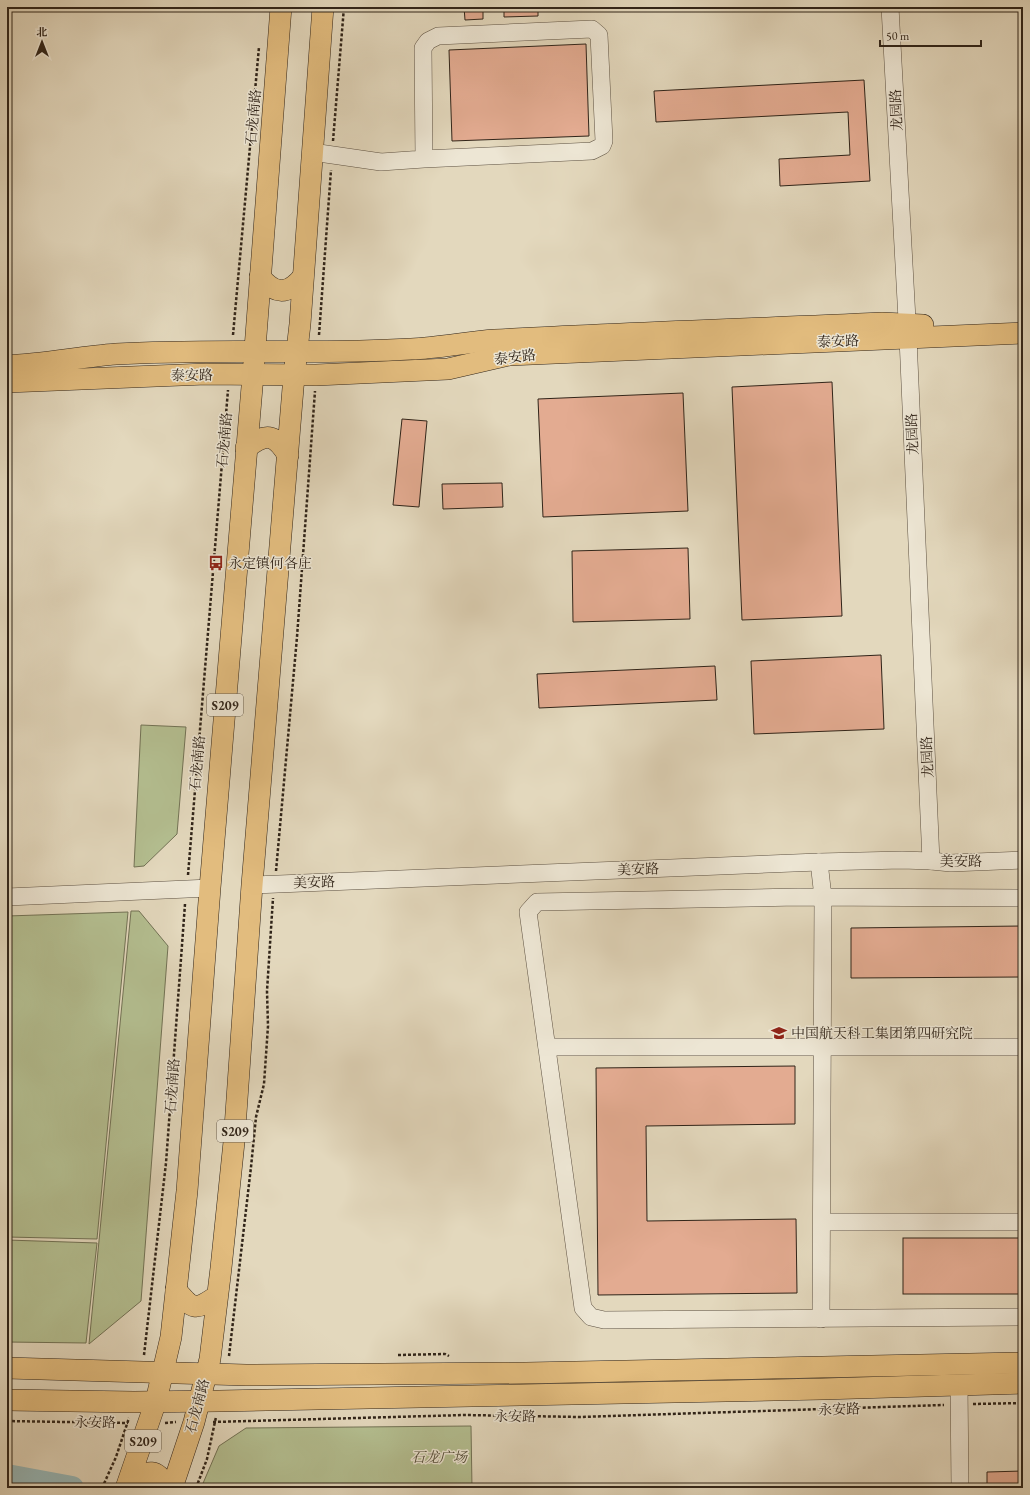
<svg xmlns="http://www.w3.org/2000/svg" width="1030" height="1495" viewBox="0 0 1030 1495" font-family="'EB Garamond','Noto Serif SC',serif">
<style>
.green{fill:#b4bf91;stroke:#727255}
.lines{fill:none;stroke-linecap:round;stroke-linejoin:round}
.river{stroke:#97b8b9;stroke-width:24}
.building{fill:#e3ab91;stroke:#302419}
.minor-casing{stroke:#5d5142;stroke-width:18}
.major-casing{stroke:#302419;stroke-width:22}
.path{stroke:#302419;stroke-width:2.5;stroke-dasharray:3 2;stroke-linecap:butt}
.minor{stroke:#ede6d4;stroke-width:17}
.major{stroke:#e2bc7e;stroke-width:21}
.labels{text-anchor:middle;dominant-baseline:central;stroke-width:3;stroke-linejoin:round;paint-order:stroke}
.shield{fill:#ede6d4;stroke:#695e51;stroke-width:1}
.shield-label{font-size:13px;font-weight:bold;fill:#302419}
.street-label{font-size:14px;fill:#302419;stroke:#ede6d4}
.poi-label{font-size:14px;fill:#302419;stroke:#ede6d4;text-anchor:start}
.park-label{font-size:14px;font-style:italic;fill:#514b37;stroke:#ede6d4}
</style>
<rect width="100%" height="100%" fill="#e3d8bd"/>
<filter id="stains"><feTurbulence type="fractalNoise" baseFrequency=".005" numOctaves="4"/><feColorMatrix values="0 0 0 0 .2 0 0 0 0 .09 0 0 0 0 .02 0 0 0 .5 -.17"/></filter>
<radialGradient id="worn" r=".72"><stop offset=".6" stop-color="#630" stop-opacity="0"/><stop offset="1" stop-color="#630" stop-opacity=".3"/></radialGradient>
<g class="green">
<path d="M141,725L186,727L177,834L144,866L134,867Z"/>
<path d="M131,911H139L168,946L141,1301L89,1344Z"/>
<path d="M128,912L97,1239L7,1237V916Z"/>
<path d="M7,1240L97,1243L86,1343L7,1342Z"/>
<path d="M471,1426L472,1488H201L219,1446L246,1428Z"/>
</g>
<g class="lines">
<path class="river" d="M7,1476L72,1488"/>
</g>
<g class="building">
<path d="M464,7H483V19L465,20Z"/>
<path d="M504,7H538V16L504,17Z"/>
<path d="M586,44L589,136L452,141L449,50Z"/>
<path d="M864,80L870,181L780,186L779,159L850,155L848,112L656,122L654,91Z"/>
<path d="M832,382L842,616L742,620L732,387Z"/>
<path d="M683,393L688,511L543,517L538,399Z"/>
<path d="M402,419L427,421L419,507L393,505Z"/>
<path d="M502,483L503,507L443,509L442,484Z"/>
<path d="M688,548L690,619L573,622L572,551Z"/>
<path d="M881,655L884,729L754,734L751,661Z"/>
<path d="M715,666L717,700L539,708L537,674Z"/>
<path d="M1023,926V977L851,978V928Z"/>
<path d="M795,1066V1124L646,1126L647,1221L796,1219L797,1293L598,1295L596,1068Z"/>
<rect x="903" y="1238" width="120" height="56"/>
<path d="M1023,1471V1488H987V1472Z"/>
</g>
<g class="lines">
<defs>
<g id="minor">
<path d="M890,7L908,338L931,861"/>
<path d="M312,152L381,162L424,159L592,151L602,146L604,141L599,35L592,29L438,36L428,41L423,48L424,159"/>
<path d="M819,862L823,897L821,1319"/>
<path d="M252,885L819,862L902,860L931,861L951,863L1023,860"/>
<path d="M7,897L210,888"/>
<path d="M1023,898L798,897L537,902L528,912L583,1308L591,1317L604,1320L1023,1317"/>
<path d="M547,1047H1023"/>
<path d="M822,1222H1023"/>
<path d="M959,1384L960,1488"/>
</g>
<g id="major">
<path d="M260,277C275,295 288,295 303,277"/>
<path d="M7,366C44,364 80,357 116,354C215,348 313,355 411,349C439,348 467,342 495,340C623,333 753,329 882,323L923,325"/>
<path d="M7,382L206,374L316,375L448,369L509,355L1023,333"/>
<path d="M246,448C266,433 274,433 288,455"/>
<path d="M176,1290C193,1310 195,1311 217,1296"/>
<path d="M7,1368L246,1375L526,1373L1023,1363"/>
<path d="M7,1400L134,1402L219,1401L822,1389L1023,1383"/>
<path d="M130,1480C148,1471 157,1467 167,1488"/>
<path d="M126,1488L156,1401L171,1337L187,1191L210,888L253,375L281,7"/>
<path d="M172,1488L194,1422L210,1359L221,1268L234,1142L252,885L294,376L300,324L323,7"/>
</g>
</defs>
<use href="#minor" class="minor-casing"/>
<use href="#major" class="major-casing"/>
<g class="path">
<path d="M333,141L344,7"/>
<path d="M233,335L259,47"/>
<path d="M319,335L331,170"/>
<path d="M276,871L297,637L315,391"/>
<path d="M188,875L228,390"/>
<path d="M144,1355L166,1163L185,904"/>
<path d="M398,1355L445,1354L449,1356"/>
<path d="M229,1356L251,1167L256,1117L264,1084L268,1026L267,991L273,898"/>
<path d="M973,1404L1023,1403"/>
<path d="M7,1421L128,1423"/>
<path d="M213,1422L465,1415L580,1417L944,1405"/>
<path d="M165,1423L176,1422"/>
<path d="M102,1488L116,1457L129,1418"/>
<path d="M196,1488L207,1459L216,1417"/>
</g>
<use href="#minor" class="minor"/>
<use href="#major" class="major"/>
</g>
<defs>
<symbol id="bus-bare" viewBox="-9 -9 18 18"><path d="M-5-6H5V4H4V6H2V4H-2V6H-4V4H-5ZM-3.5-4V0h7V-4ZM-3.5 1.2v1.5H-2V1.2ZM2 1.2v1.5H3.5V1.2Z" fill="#8f2418" stroke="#ede6d4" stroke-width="2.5" paint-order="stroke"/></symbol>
<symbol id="university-bare" viewBox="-9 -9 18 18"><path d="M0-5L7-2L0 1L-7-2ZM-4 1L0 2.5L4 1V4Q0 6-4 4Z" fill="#8f2418" stroke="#ede6d4" stroke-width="2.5" paint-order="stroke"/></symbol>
</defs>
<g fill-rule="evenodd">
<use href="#bus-bare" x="205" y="552" width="22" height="22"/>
<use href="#university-bare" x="768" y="1022" width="22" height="22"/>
</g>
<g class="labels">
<g class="shield">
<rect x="207" y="694" width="36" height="22" rx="3"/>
<rect x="217" y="1120" width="36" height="22" rx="3"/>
<rect x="125" y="1430" width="36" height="22" rx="3"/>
</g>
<g class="shield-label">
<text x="225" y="705">S209</text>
<text x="235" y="1131">S209</text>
<text x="143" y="1441">S209</text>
</g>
<g class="street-label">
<text transform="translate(896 110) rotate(-93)">龙园路</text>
<text transform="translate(253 117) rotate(-85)">石龙南路</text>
<text transform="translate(838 341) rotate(-2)">泰安路</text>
<text transform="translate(515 357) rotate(-7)">泰安路</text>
<text transform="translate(192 375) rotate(-1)">泰安路</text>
<text transform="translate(912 434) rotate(-93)">龙园路</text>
<text transform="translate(224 440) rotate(-85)">石龙南路</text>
<text transform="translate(927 757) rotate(-93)">龙园路</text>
<text transform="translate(197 763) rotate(-85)">石龙南路</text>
<text x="961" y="861">美安路</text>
<text transform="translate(638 869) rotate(-2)">美安路</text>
<text transform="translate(314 882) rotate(-2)">美安路</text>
<text transform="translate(172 1086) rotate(-86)">石龙南路</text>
<text transform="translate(197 1406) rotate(-75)">石龙南路</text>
<text transform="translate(839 1409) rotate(-2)">永安路</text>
<text transform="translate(515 1416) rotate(1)">永安路</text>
<text transform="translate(95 1422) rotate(1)">永安路</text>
</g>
<g class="poi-label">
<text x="228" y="563">永定镇何各庄</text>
<text x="791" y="1033">中国航天科工集团第四研究院</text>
</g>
<g class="park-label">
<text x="439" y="1457">石龙广场</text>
</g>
</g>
<rect width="1030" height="1495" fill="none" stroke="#e3d8bd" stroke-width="24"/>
<rect x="8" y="8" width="1014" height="1479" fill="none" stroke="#302419" stroke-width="2"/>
<rect x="12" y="12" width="1006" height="1471" fill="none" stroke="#302419"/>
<g transform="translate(42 42)" stroke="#ede6d4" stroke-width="3" paint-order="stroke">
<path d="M0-3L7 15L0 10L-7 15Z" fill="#302419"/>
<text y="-6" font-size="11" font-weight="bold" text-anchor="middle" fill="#302419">北</text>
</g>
<path d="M880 40v6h101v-6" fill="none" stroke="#302419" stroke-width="2"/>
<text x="886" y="40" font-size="12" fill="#302419" stroke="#ede6d4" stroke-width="3" paint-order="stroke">50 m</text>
<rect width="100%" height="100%" filter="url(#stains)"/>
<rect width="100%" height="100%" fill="url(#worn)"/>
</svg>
